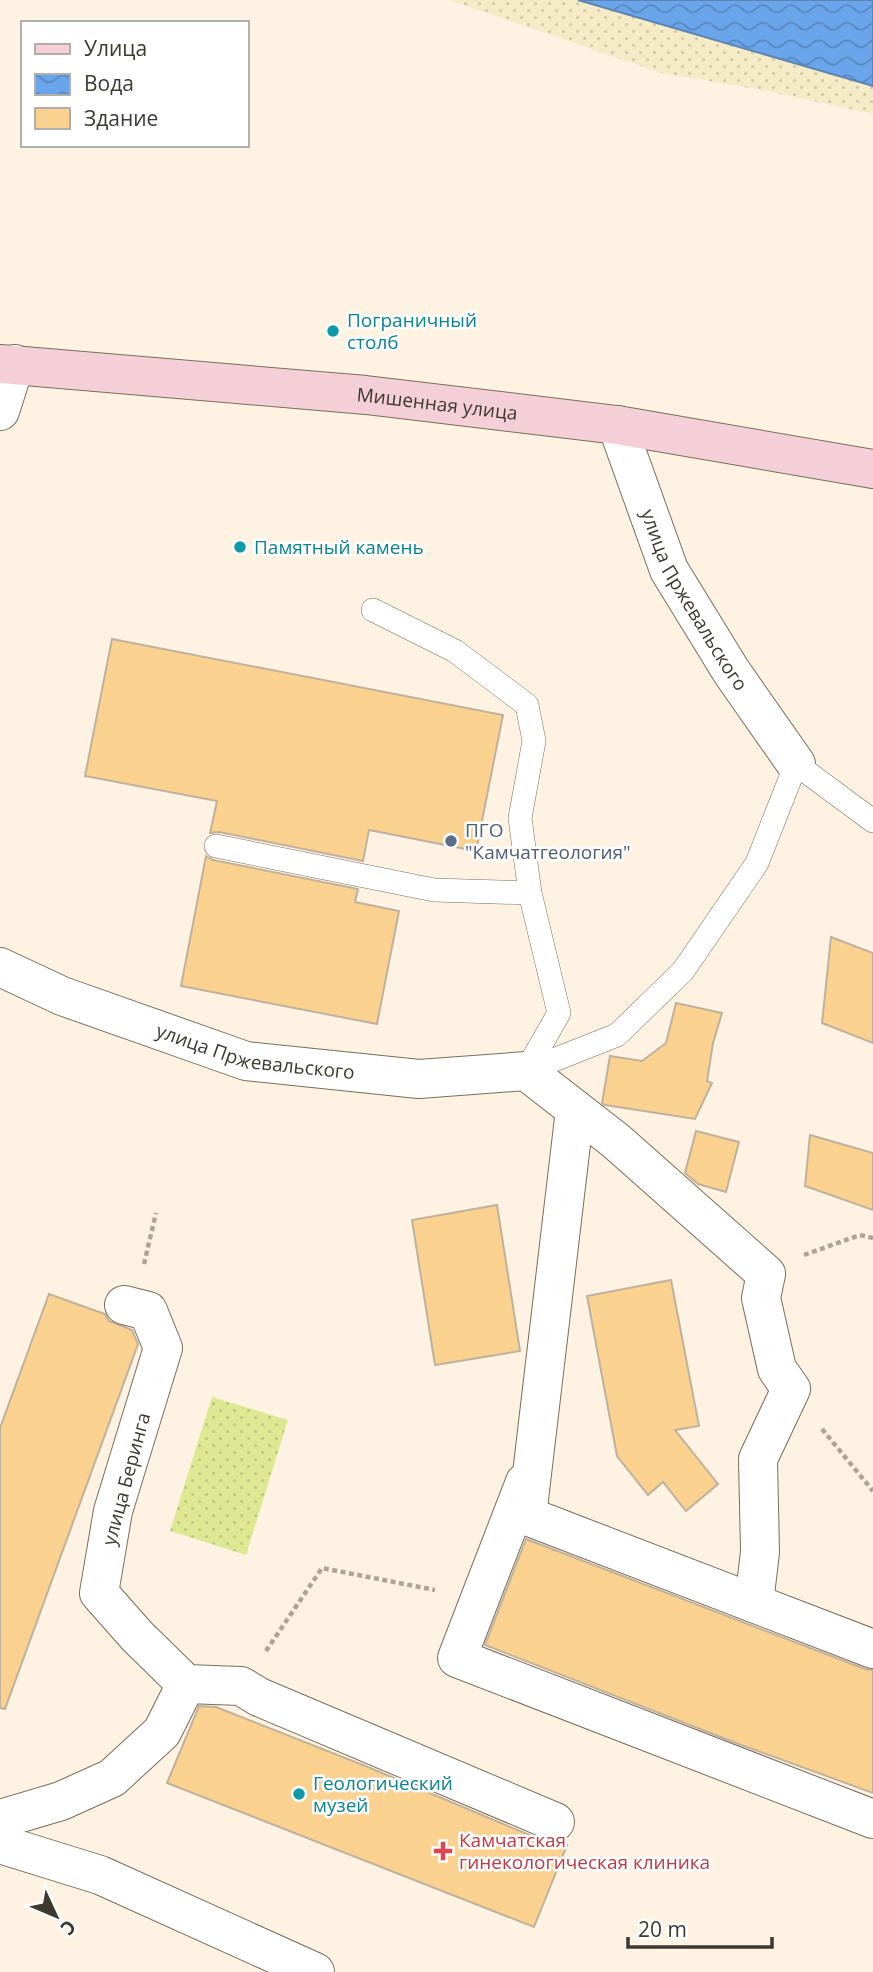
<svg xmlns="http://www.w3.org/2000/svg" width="873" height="1972" viewBox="0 0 873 1972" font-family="'Open Sans',sans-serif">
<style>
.grass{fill:url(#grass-dots)}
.sand{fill:url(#sand-dots)}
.water{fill:url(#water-waves);stroke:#5c84b3;stroke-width:2}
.building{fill:#fad18e;stroke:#beb29e;stroke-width:2}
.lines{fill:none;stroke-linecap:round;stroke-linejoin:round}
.service-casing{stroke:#796d5b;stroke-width:24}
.minor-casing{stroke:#796d5b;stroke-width:40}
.secondary-casing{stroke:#796d5b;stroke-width:40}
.path{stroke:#ada497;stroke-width:4.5;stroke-dasharray:5 3.5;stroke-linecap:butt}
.service{stroke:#fff;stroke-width:23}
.minor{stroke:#fff;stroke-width:38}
.secondary{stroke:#f4cfd7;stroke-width:38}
.culture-dot{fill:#0f9aa8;stroke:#fff;stroke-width:2.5}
.service-dot{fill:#5c6f8a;stroke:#fff;stroke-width:2.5}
.health-dot{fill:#e0444e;stroke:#fff;stroke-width:2.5}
.labels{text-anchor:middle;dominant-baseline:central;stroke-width:5;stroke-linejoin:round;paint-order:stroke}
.culture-label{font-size:19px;fill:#0d838f;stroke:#fff;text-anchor:start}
.street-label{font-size:19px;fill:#3d3830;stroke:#fff}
.service-label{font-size:19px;fill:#4e5e75;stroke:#fff;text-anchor:start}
.health-label{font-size:19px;fill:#be3a42;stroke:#fff;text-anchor:start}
</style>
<defs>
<pattern id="grass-dots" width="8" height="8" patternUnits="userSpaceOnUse" patternTransform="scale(1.75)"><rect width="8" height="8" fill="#dee893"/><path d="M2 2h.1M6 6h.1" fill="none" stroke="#bfc87f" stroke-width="1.8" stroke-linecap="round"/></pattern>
<pattern id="sand-dots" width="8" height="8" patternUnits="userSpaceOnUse" patternTransform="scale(1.75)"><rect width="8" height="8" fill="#f5ebc6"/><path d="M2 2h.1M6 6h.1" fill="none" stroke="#d3caaa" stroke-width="1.8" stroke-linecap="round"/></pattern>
<pattern id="water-waves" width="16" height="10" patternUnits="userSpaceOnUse" patternTransform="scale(1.75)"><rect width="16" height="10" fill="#6aa5eb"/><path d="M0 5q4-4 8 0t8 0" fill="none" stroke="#5887bf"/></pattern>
</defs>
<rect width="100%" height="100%" fill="#fef3e2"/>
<path class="grass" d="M212,1397L288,1420L246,1555L170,1531Z"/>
<path class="sand" d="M449,0H578L873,86V114L767,91L661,73Z"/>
<path class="water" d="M578,0H873V86Z"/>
<g class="building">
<path d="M112,639L503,715L476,851L369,830L363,861L219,832L210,833L217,801L85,776Z"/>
<path d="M206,856L213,860L358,889L355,902L399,911L377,1024L181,986Z"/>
<path d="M831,937L873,953V1043L822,1023Z"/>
<path d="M676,1003L722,1013L713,1043L707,1081L712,1083L695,1119L605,1105L602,1103L610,1056L642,1061L666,1043Z"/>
<path d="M696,1131L739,1142L726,1192L698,1184L685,1173Z"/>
<path d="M810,1135L873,1153V1210L805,1186Z"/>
<path d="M497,1205L520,1351L435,1365L412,1220Z"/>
<path d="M671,1280L699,1426L675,1430L718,1484L686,1511L663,1482L648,1495L617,1456L587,1296Z"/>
<path d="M49,1294L105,1314L109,1321L132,1330L138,1344L5,1709L0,1708V1428Z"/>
<path d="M526,1539L865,1669L873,1670V1793L736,1743L485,1645Z"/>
<path d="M199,1706L216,1707L368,1767L546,1842L567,1845L534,1927L167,1783Z"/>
</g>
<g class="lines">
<defs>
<g id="service">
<path d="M373,610L455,651L527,705L534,741L520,818L530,893L559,1013L526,1071"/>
<path d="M216,846L434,890L530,893"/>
<path d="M526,1071L617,1035L683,971L757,863L796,764L873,821"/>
</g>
<g id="minor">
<path d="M0,411L15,364"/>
<path id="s1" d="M617,425L669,570L731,671L796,764"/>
<path id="s2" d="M0,967L62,996L246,1061L419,1079L526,1071L616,1141L766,1274L761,1298L777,1369L791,1389L758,1459L760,1552L754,1603"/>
<path d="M575,1110L527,1516L873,1649"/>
<path d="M124,1305L148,1311L163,1348L113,1511L99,1593L137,1636L186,1684"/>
<path d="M525,1482L457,1658L873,1819"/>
<path d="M0,1819L61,1801L112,1778L162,1732L186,1684L241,1686L259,1697L555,1822"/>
<path d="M0,1844L100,1875L315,1972"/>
</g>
<g id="secondary">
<path id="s3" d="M0,364L366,395L617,425L873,469"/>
</g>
</defs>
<use href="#service" class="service-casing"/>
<use href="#minor" class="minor-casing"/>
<use href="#secondary" class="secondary-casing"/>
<g class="path">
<path d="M804,1255L860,1235L873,1238"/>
<path d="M144,1264L156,1213"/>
<path d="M822,1429L873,1491"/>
<path d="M266,1651L322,1568L435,1590"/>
</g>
<use href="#service" class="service"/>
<use href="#minor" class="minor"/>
<use href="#secondary" class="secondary"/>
</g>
<g class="culture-dot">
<circle cx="333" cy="331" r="7"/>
<circle cx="240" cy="547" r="7"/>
<circle cx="299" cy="1794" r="7"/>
</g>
<circle class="service-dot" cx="451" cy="841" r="7"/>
<path class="health-dot" d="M439.5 1840.5h7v7h7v7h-7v7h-7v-7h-7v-7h7z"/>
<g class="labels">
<g class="culture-label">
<text x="347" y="320">Пограничный<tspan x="347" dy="22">столб</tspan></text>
<text x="254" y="547">Памятный камень</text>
<text x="313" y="1783">Геологический<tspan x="313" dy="22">музей</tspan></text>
</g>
<g class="street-label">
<text stroke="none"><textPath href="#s3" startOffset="439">Мишенная улица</textPath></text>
<text stroke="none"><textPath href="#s1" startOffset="192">улица Пржевальского</textPath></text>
<text stroke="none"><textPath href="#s2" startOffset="271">улица Пржевальского</textPath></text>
<text transform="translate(126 1479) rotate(-75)">улица Беринга</text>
</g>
<g class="service-label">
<text x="465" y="830">ПГО<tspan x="465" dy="22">"Камчатгеология"</tspan></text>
</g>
<g class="health-label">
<text x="459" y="1840">Камчатская<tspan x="459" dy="22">гинекологическая клиника</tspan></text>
</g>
</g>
<rect x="21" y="21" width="228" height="126" fill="#ffffff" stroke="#b1afac" stroke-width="2"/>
<rect x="35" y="44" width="35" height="10" fill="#f4cfd7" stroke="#b1afac" stroke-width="2"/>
<text x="84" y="56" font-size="21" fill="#3d3830">Улица</text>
<rect x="35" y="74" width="35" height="21" fill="url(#water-waves)" stroke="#b1afac" stroke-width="2"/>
<text x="84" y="91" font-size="21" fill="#3d3830">Вода</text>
<rect x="35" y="108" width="35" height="21" fill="#fad18e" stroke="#b1afac" stroke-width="2"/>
<text x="84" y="126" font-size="21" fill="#3d3830">Здание</text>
<g transform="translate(56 1916) rotate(134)" stroke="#ffffff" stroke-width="5" paint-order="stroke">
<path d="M0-5L12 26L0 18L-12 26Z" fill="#3d3830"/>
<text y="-10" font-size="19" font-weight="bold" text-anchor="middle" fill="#3d3830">С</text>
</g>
<path d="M628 1937v10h144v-10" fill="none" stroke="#3d3830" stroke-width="3.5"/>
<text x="638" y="1937" font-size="21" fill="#3d3830" stroke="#ffffff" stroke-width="5" paint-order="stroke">20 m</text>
</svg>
